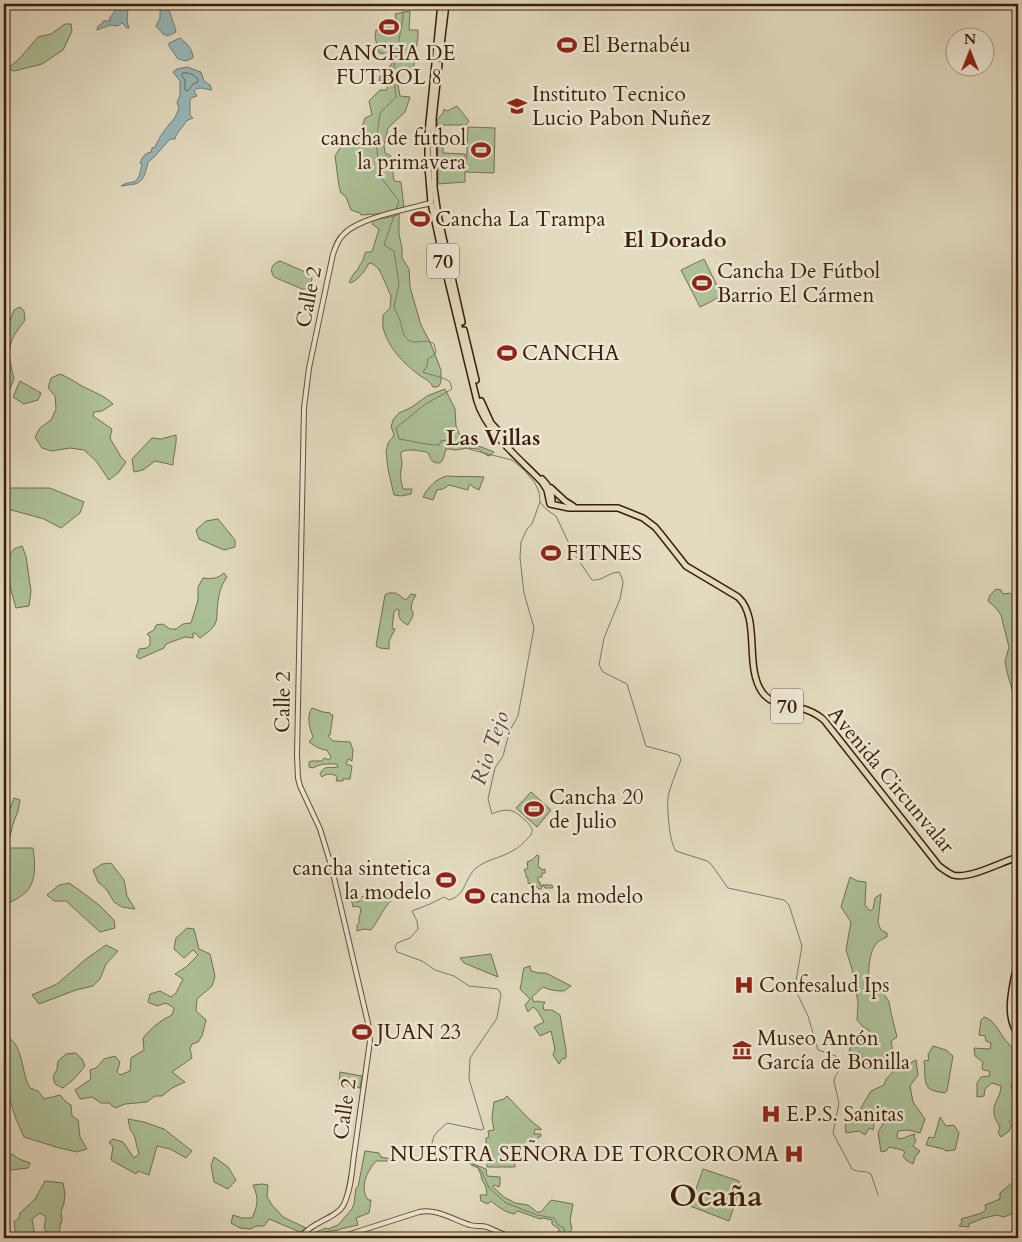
<svg xmlns="http://www.w3.org/2000/svg" width="1022" height="1242" viewBox="0 0 1022 1242" font-family="Cardo,serif">
<style>
.green{fill:#adc198;stroke:#746f4f}
.water{fill:#98b9bb;stroke:#737b73}
.lines{fill:none;stroke-linecap:round;stroke-linejoin:round}
.shore{stroke:#6a6b60;stroke-width:1}
.stream{stroke:#737b73;stroke-width:1}
.tertiary-casing{stroke:#664c34;stroke-width:6}
.primary-casing{stroke:#3c1d06;stroke-width:8}
.tertiary{stroke:#ede8d6;stroke-width:4}
.primary{stroke:#e3dbc0;stroke-width:5}
.labels{text-anchor:middle;dominant-baseline:central;stroke-width:5;stroke-linejoin:round;paint-order:stroke}
.shield{fill:#ede8d6;stroke:#715a44;stroke-width:1}
.shield-label{font-size:20px;font-weight:bold;fill:#3c1d06}
.poi-label{font-size:21px;fill:#3c1d06;stroke:#ede8d6;text-anchor:start}
.street-label{font-size:21px;fill:#3c1d06;stroke:#ede8d6}
.neighbourhood-label{font-size:22px;font-weight:bold;fill:#3c1d06;stroke:#ede8d6}
.water-label{font-size:22px;font-style:italic;fill:#584c3c;stroke:#ede8d6}
.town-label{font-size:31px;font-weight:bold;fill:#3c1d06;stroke:#ede8d6}
</style>
<rect width="100%" height="100%" fill="#e3dbc0"/>
<filter id="stains"><feTurbulence type="fractalNoise" baseFrequency=".004" numOctaves="4"/><feColorMatrix values="0 0 0 0 .2 0 0 0 0 .09 0 0 0 0 .02 0 0 0 .5 -.17"/></filter>
<radialGradient id="worn" r=".72"><stop offset=".6" stop-color="#630" stop-opacity="0"/><stop offset="1" stop-color="#630" stop-opacity=".3"/></radialGradient>
<g class="green">
<path d="M410,11L409,30H418V37L413,71L401,70L398,85L400,96L410,97L405,112L388,128L384,145L385,153L391,156L394,181L401,182L404,208L389,213L361,215L360,213L351,210L346,197L341,193L339,186L335,156L345,140L353,136L358,139L365,118L372,115L369,101L380,90H387L389,79L379,81L381,72L386,71L393,62L388,54L379,53L375,37L376,30L384,32L395,31V30L384,31L383,25L394,23L396,30L398,27L395,14Z"/>
<path d="M65,24H71L72,31L63,50L42,64L14,71L11,70L10,67L12,65L19,59L38,37L51,34Z"/>
<path d="M457,106L469,121L466,125H443V136H440V143H443V153L465,154V182L438,184L437,120L443,113L444,109L447,111Z"/>
<path d="M468,127L495,128L494,173L466,172Z"/>
<path d="M399,214V234L402,248V258L409,269L410,287L421,325L430,342L441,370V382L439,386L436,387H433C428,378 425,380 418,374C404,364 389,348 384,331C382,326 383,320 383,315L390,308L391,296L379,269L373,264L369,263C365,271 359,279 351,283L349,282L355,272L358,270C359,265 361,264 363,260C364,256 364,255 366,252H372L379,229L372,224L374,220C382,218 391,218 399,214Z"/>
<path d="M704,259L722,296L700,307L681,270Z"/>
<path d="M280,261L310,274L312,279L310,287L305,289H302L274,277C269,270 272,263 280,261Z"/>
<path d="M20,307L24,311L25,320C21,326 15,332 12,340C7,351 11,367 14,379L9,391L4,384V329L7,328L14,310Z"/>
<path d="M60,374C68,377 75,382 82,386C93,392 104,395 113,404L102,411L94,412L93,416L112,429L110,438L121,457L126,462L119,472L109,480L96,461L84,450L70,448L52,451L42,448L35,437L40,428L51,420L56,409L55,396L48,388L51,378Z"/>
<path d="M20,381L41,393L38,400L24,404L13,397Z"/>
<path d="M445,389L455,409L456,426L463,443H471L494,452L491,455L488,456L478,449L467,448L456,450L449,449H446C444,455 444,459 440,463C429,463 432,458 427,452C418,451 410,448 401,452C400,456 402,459 402,464C400,476 400,477 403,489H412L411,494L401,496L394,495L388,469L386,452L388,443L393,437L394,434L391,427L393,420L399,413L412,407L427,396Z"/>
<path d="M176,435C177,445 173,455 173,465L155,461L143,470L134,472L132,459L152,438L161,439Z"/>
<path d="M447,476C459,477 471,476 484,477L479,490L473,487L471,485H469L468,490L449,485L443,489L437,490L433,500L423,497C427,488 437,478 447,476Z"/>
<path d="M4,488H50L84,502L80,513L61,528L44,519L4,508Z"/>
<path d="M218,519L235,540V547L224,550L199,539L196,530L206,521Z"/>
<path d="M22,546L26,556L31,591L29,606L16,608C12,594 1,561 14,549C16,548 19,547 22,546Z"/>
<path d="M224,573L227,577C219,588 218,599 217,612C217,616 217,620 215,624C212,630 205,634 200,638L195,633H193V638L185,637L166,644L164,648L139,659L136,656L138,654L139,649L147,648L150,645V637L147,634L154,630L156,625L163,624L170,629H176L183,624L191,623L198,600V587L203,578C212,579 217,579 224,573Z"/>
<path d="M996,589L1001,590L1003,594L1010,593L1018,606V710L1007,672L1005,661L1009,647L1001,615L996,608L988,601L990,595Z"/>
<path d="M389,593H396L406,600L411,594L416,595L412,602L411,609C416,614 411,619 408,625C400,621 398,618 399,610L397,609L394,612L392,628L395,629L389,641V649L380,648L376,646L385,595Z"/>
<path d="M312,708L323,712L330,713L331,715H333L330,735L328,736L333,741L350,742L353,750L352,761L348,759L346,764L352,766L350,779H343V781H336L337,778V776C332,774 327,773 322,777L320,774C325,764 329,769 338,767L337,764C328,764 321,763 313,768L309,767V762L312,761H322L324,758L329,760L331,757L327,750C320,750 315,746 309,742L313,737C310,729 306,716 312,708Z"/>
<path d="M531,792L551,810L537,827L516,808Z"/>
<path d="M14,798L20,800L18,811L13,824L7,848H33C35,862 37,879 27,891C23,896 10,902 4,906V825Z"/>
<path d="M537,855L539,856L538,867L541,868L542,870L545,869V873H542V877H538V882H540V885H552L553,888H545L544,886H542L541,889H539L535,885L528,883V878L526,877V874L524,870L528,868L527,862L532,860Z"/>
<path d="M111,863L124,880L127,896L135,909L122,907L114,902L107,890L98,882L93,870L102,864Z"/>
<path d="M850,877L857,881L866,882L865,905L870,911L873,909L875,898L881,894L878,923L881,930L887,933V937C868,943 870,962 868,980L884,994L889,1002L891,1013L897,1037L891,1041L894,1056L909,1064L916,1060L918,1075L910,1086L913,1102L925,1119L920,1133L908,1130L898,1131L897,1137L898,1139C904,1139 909,1135 915,1134L914,1137L916,1141L913,1146L920,1151L915,1157L913,1164L907,1161L903,1156L905,1152L902,1150L889,1147L886,1151L881,1152L878,1132L883,1124L881,1117L874,1118V1126L873,1130L869,1128L865,1135L859,1131L846,1133L845,1126L848,1120L855,1122L859,1111L871,1091L884,1085L886,1079L892,1073L895,1062L887,1058L883,1062L874,1066L866,1063L859,1052L850,1057L849,1052L850,1048L860,1040L870,1035L869,1030L863,1027L857,1020L858,1002L852,969L846,950L851,922L841,907Z"/>
<path d="M69,883L82,892L99,905L114,920L115,928L100,932L66,901H54L47,895L59,885Z"/>
<path d="M388,891L389,894L396,893V896C384,905 380,919 371,930L364,929L357,931V925L359,923C358,917 361,914 361,908L356,906L353,907L352,902L349,900L354,898L356,902H359L358,898L365,896V898H370V894Z"/>
<path d="M187,928L194,929L199,949L210,954L215,976L212,986L197,999L196,1011L206,1020L202,1036L198,1042L192,1044L190,1049L192,1058L172,1072L185,1082L172,1088L162,1096H155L147,1102L125,1104L115,1108L109,1103H101L92,1097L80,1099L75,1090L91,1079L90,1070L96,1068L104,1059L115,1056L120,1062L117,1072L120,1075L130,1071L131,1058L144,1050L143,1038C151,1029 160,1020 172,1015L174,1008L166,1003L157,1006L148,1002L150,994L160,991L171,997L176,993L183,979L175,974L186,967L198,955L193,950L184,958L174,949L176,938Z"/>
<path d="M106,945L118,951L106,964L100,979L93,986L76,990L39,1004L32,995L57,984L86,959Z"/>
<path d="M491,954L498,977L464,963L460,958Z"/>
<path d="M530,966L531,971L539,973H546L571,986L564,991C556,991 549,990 543,987L532,997L534,1002L538,1001L540,1002H545L543,1006L544,1010H552L560,1015L566,1050V1058L562,1059L559,1064L553,1055L555,1049L551,1031L540,1036L534,1027L544,1022L537,1010L533,1007L528,1012L525,1005L530,999L520,989C522,982 522,975 524,968Z"/>
<path d="M984,1017C996,1020 1000,1036 1009,1044C1011,1047 1015,1050 1018,1052V1072L1011,1085L1017,1102L1015,1111L1018,1114L1009,1122L1012,1125L1009,1131L1001,1137L998,1132L1000,1128C998,1123 994,1118 994,1113C992,1104 1001,1097 1001,1086L992,1083L985,1089L984,1096L977,1097V1083L981,1077L990,1076L989,1071L983,1070L982,1068L983,1062L975,1056L974,1048L990,1049L991,1043L986,1041L985,1036L979,1035L981,1020Z"/>
<path d="M4,1035C25,1044 20,1071 30,1088L38,1091L44,1099L60,1095L66,1102L71,1105L72,1116L78,1120L80,1137L87,1149L77,1152L56,1147L24,1137L16,1119L4,1082Z"/>
<path d="M933,1046L946,1050L953,1056L947,1091L945,1093C941,1092 936,1092 932,1090C922,1087 926,1070 924,1061L929,1060L928,1055Z"/>
<path d="M76,1053L82,1059L85,1066L74,1079L63,1088L55,1084L53,1077L57,1069L58,1061L66,1054Z"/>
<path d="M340,1072L362,1076L360,1088L339,1084Z"/>
<path d="M507,1096L529,1119L541,1129V1130L535,1129L534,1134H541V1136L514,1152L515,1167H487L486,1138L489,1137L488,1131L494,1130L492,1118L494,1102L504,1099Z"/>
<path d="M940,1117L946,1126L954,1125L959,1133L955,1150L946,1151L943,1149L926,1145L929,1137L934,1138Z"/>
<path d="M128,1119L144,1122L164,1129L192,1151L186,1158L170,1149L157,1146L149,1175L138,1171L136,1174L111,1160L113,1147L109,1142L113,1139L123,1142L134,1158L139,1154L134,1135L130,1129Z"/>
<path d="M365,1151L379,1153L381,1157L391,1159V1161H376C367,1172 359,1186 368,1200H371L369,1213L356,1218L358,1225L340,1229L339,1230L323,1232L321,1234L314,1235V1238H308L305,1237V1234L309,1232L314,1233L326,1228L328,1229L338,1225L352,1209L354,1204L356,1188L358,1187Z"/>
<path d="M12,1154L19,1159L30,1163L28,1168L11,1170L4,1169C4,1161 4,1158 12,1154Z"/>
<path d="M214,1157L228,1167L236,1180L228,1189L214,1182L211,1165Z"/>
<path d="M473,1164L486,1169L487,1176L500,1177V1183L499,1187L494,1185L493,1187L504,1197L515,1203L528,1205L537,1212H541L551,1200L573,1204L570,1221L572,1228L568,1238H558L559,1229L552,1224V1220L543,1218L540,1219L518,1211L514,1214C505,1212 498,1207 491,1201L488,1204L481,1201L480,1195H487L486,1187L482,1180L481,1175L478,1168L471,1165Z"/>
<path d="M703,1169L739,1181L741,1186L729,1221L690,1206Z"/>
<path d="M1018,1175V1200L1013,1208L1016,1212L1004,1217L997,1215L984,1218L969,1224V1227L959,1226L962,1222L961,1219L982,1213L986,1209L985,1205L1000,1199V1193L1013,1182Z"/>
<path d="M45,1181L63,1183L65,1194L64,1203L61,1212L62,1219L59,1232L55,1237L49,1236L44,1228L46,1217L40,1213L32,1219L34,1231L39,1238H20L15,1230L14,1222L19,1218L20,1213L35,1199Z"/>
<path d="M262,1184L268,1185L267,1197L272,1205L283,1217L306,1228L300,1232L269,1219L264,1226H256L251,1229L240,1228L231,1223L233,1215L242,1218H252C258,1205 259,1199 253,1185Z"/>
</g>
<g class="water">
<path d="M115,4H121L128,8L127,22L129,28H127L122,23L118,26L110,25L97,30L98,26L102,24L103,21H110L111,20L109,19L117,8Z"/>
<path d="M162,8C170,9 170,12 172,19C174,24 175,27 176,32L168,36L163,34L156,26L160,18V11Z"/>
<path d="M180,38C187,43 193,50 193,58L186,61L178,59L169,46V43Z"/>
<path d="M187,67L201,72L204,81L210,85L212,90C206,90 199,85 194,91L197,96L191,98L190,100V115L193,118L186,121C183,128 177,131 175,139H170L154,157L148,162C146,170 145,181 135,184C130,185 126,185 122,186H121C125,183 128,183 133,182C140,180 140,171 142,165L140,163C143,156 144,154 151,152L152,148L155,147C159,137 166,128 173,120C176,117 177,112 179,109L177,102L180,96V81L173,72L177,69Z"/>
</g>
<g class="lines">
<path class="shore" d="M183,73C188,72 196,75 198,80V82L193,84L188,91L185,90V80L182,76Z"/>
<g class="stream">
<path d="M396,209L399,201L380,176L376,142L380,113L396,97L393,72L403,18V4"/>
<path d="M395,213L384,245L394,251L399,284L394,307C395,311 398,314 399,318C403,327 402,342 415,342C423,342 427,339 434,344L436,352L435,354L428,359L427,366L423,372C432,376 442,376 450,382L452,389L424,405L396,428L399,439C413,441 424,445 439,445L441,441L447,440L472,450L512,460L524,470L535,483L539,492L540,502L532,524L527,529L521,542L520,558L524,593L534,628L518,716L510,730L503,756L495,768L488,799L492,814C498,811 505,809 512,811C517,812 528,822 531,827C533,830 532,831 531,835C526,840 520,847 514,850C502,858 486,859 475,869C464,880 466,895 449,900L444,897L430,904L412,911L417,921L418,929L410,938L397,943L395,947L397,952L422,961L435,970L454,976L469,986L498,989L501,994L497,1018L470,1058L469,1079L484,1129L481,1130L447,1123L438,1131L434,1136L430,1150L433,1156L457,1160L476,1165L482,1172L489,1188L506,1203L537,1215L554,1218L558,1225L564,1228L565,1238"/>
<path d="M540,502L547,510L556,516L573,552L592,580C603,581 607,573 619,572L622,578L623,583L620,599L604,638L599,665L603,672L627,684L646,746L679,755L681,760C677,770 670,787 668,797C667,808 669,842 676,851L707,861L711,864L728,888L784,900L789,905L802,946L795,987L796,991L808,1016L818,1050L836,1056L841,1062C842,1070 834,1074 834,1082L839,1103L833,1133L852,1169C858,1173 866,1170 871,1174L878,1195"/>
</g>
<defs>
<g id="tertiary">
<path d="M304,1238L303,1236C309,1223 338,1218 344,1204C352,1187 352,1166 355,1148C360,1112 365,1077 370,1041L368,1023L331,865L320,829L300,786L298,778L297,755L304,408L309,368L333,254C336,246 338,239 344,234C359,218 408,209 431,203"/>
<path d="M331,1238L344,1236L419,1212C437,1208 453,1220 470,1225C476,1227 481,1225 487,1227L512,1238"/>
</g>
<g id="primary">
<path d="M441,4L428,133V166L431,203L448,281L477,401C486,432 521,460 542,482L547,490L550,504L569,508H618L643,518L655,527L660,533L686,566L738,597C761,618 744,666 762,692C771,705 787,705 800,708C809,710 817,714 824,720L939,866C943,869 948,873 953,875C968,880 1001,862 1018,857"/>
<path d="M441,45L446,4"/>
<path d="M439,64L433,119L434,187L438,215L462,322"/>
<path d="M464,330L476,380"/>
<path d="M481,401L491,423L511,445"/>
<path d="M542,479C549,486 552,492 552,502"/>
<path d="M551,488L565,501L573,506"/>
<path d="M1018,959C1014,982 1003,1014 1018,1034"/>
</g>
</defs>
<use href="#tertiary" class="tertiary-casing"/>
<use href="#primary" class="primary-casing"/>
<use href="#tertiary" class="tertiary"/>
<use href="#primary" class="primary"/>
</g>
<defs>
<symbol id="stadium-bare" viewBox="-9 -9 18 18"><path d="M0-5a6.5 5 0 1 0 0 10a6.5 5 0 1 0 0-10ZM-3.5-1.8h7v3.6h-7Z" fill="#8f2418" stroke="#ede8d6" stroke-width="2.5" paint-order="stroke"/></symbol>
<symbol id="university-bare" viewBox="-9 -9 18 18"><path d="M0-5L7-2L0 1L-7-2ZM-4 1L0 2.5L4 1V4Q0 6-4 4Z" fill="#8f2418" stroke="#ede8d6" stroke-width="2.5" paint-order="stroke"/></symbol>
<symbol id="hospital-bare" viewBox="-9 -9 18 18"><path d="M-5-5h3v3.5h4V-5h3V5h-3V1.5h-4V5h-3Z" fill="#8f2418" stroke="#ede8d6" stroke-width="2.5" paint-order="stroke"/></symbol>
<symbol id="museum-bare" viewBox="-9 -9 18 18"><path d="M0-6L6-3V-2H-6V-3ZM-5-1h2V3h-2ZM-1-1h2V3h-2ZM3-1h2V3H3ZM-6 4H6V6H-6Z" fill="#8f2418" stroke="#ede8d6" stroke-width="2.5" paint-order="stroke"/></symbol>
</defs>
<g fill-rule="evenodd">
<use href="#stadium-bare" x="375" y="13" width="28" height="28"/>
<use href="#stadium-bare" x="553" y="31" width="28" height="28"/>
<use href="#university-bare" x="503" y="92" width="28" height="28"/>
<use href="#stadium-bare" x="467" y="136" width="28" height="28"/>
<use href="#stadium-bare" x="406" y="205" width="28" height="28"/>
<use href="#stadium-bare" x="688" y="269" width="28" height="28"/>
<use href="#stadium-bare" x="493" y="339" width="28" height="28"/>
<use href="#stadium-bare" x="537" y="539" width="28" height="28"/>
<use href="#stadium-bare" x="520" y="795" width="28" height="28"/>
<use href="#stadium-bare" x="432" y="866" width="28" height="28"/>
<use href="#stadium-bare" x="461" y="882" width="28" height="28"/>
<use href="#hospital-bare" x="730" y="971" width="28" height="28"/>
<use href="#stadium-bare" x="348" y="1018" width="28" height="28"/>
<use href="#museum-bare" x="728" y="1036" width="28" height="28"/>
<use href="#hospital-bare" x="757" y="1100" width="28" height="28"/>
<use href="#hospital-bare" x="780" y="1140" width="28" height="28"/>
</g>
<g class="labels">
<g class="shield">
<rect x="427" y="243.5" width="32" height="35" rx="4"/>
<rect x="771" y="688.5" width="32" height="35" rx="4"/>
</g>
<g class="shield-label">
<text x="443" y="261">70</text>
<text x="787" y="706">70</text>
</g>
<g class="poi-label">
<text x="582" y="45">El Bernabéu</text>
<text x="389" y="53" text-anchor="middle">CANCHA DE<tspan x="389" dy="24">FUTBOL 8</tspan></text>
<text x="532" y="94">Instituto Tecnico<tspan x="532" dy="24">Lucio Pabon Nuñez</tspan></text>
<text x="466" y="138" text-anchor="end">cancha de futbol<tspan x="466" dy="24">la primavera</tspan></text>
<text x="435" y="219">Cancha La Trampa</text>
<text x="717" y="271">Cancha De Fútbol<tspan x="717" dy="24">Barrio El Cármen</tspan></text>
<text x="522" y="353">CANCHA</text>
<text x="566" y="553">FITNES</text>
<text x="549" y="797">Cancha 20<tspan x="549" dy="24">de Julio</tspan></text>
<text x="431" y="868" text-anchor="end">cancha sintetica<tspan x="431" dy="24">la modelo</tspan></text>
<text x="490" y="896">cancha la modelo</text>
<text x="759" y="985">Confesalud Ips</text>
<text x="377" y="1032">JUAN 23</text>
<text x="757" y="1038">Museo Antón<tspan x="757" dy="24">García de Bonilla</tspan></text>
<text x="786" y="1114">E.P.S. Sanitas</text>
<text x="779" y="1154" text-anchor="end">NUESTRA SEÑORA DE TORCOROMA</text>
</g>
<g class="street-label">
<text transform="translate(309 297) rotate(-79)">Calle 2</text>
<text transform="translate(283 702) rotate(-89)">Calle 2</text>
<text transform="translate(891 780) rotate(50)">Avenida Circunvalar</text>
<text transform="translate(345 1109) rotate(-82)">Calle 2</text>
</g>
<g class="neighbourhood-label">
<text x="675" y="240">El Dorado</text>
<text x="493" y="438">Las Villas</text>
</g>
<g class="water-label">
<text transform="translate(490 748) rotate(-71)">Rio Tejo</text>
</g>
<g class="town-label">
<text x="716" y="1196">Ocaña</text>
</g>
</g>
<rect width="1022" height="1242" fill="none" stroke="#e3dbc0" stroke-width="20"/>
<rect x="5" y="5" width="1012" height="1232" fill="none" stroke="#3c1d06" stroke-width="2.5"/>
<rect x="10" y="10" width="1002" height="1222" fill="none" stroke="#3c1d06"/>
<g transform="translate(970 52)"><circle r="24" fill="#ede8d6" stroke="#a69783"/>
<path d="M0-4L9 19L0 12L-9 19Z" fill="#8f2418"/>
<text y="-8" font-size="14" font-weight="bold" text-anchor="middle" fill="#3c1d06">N</text>
</g>
<rect width="100%" height="100%" filter="url(#stains)"/>
<rect width="100%" height="100%" fill="url(#worn)"/>
</svg>
